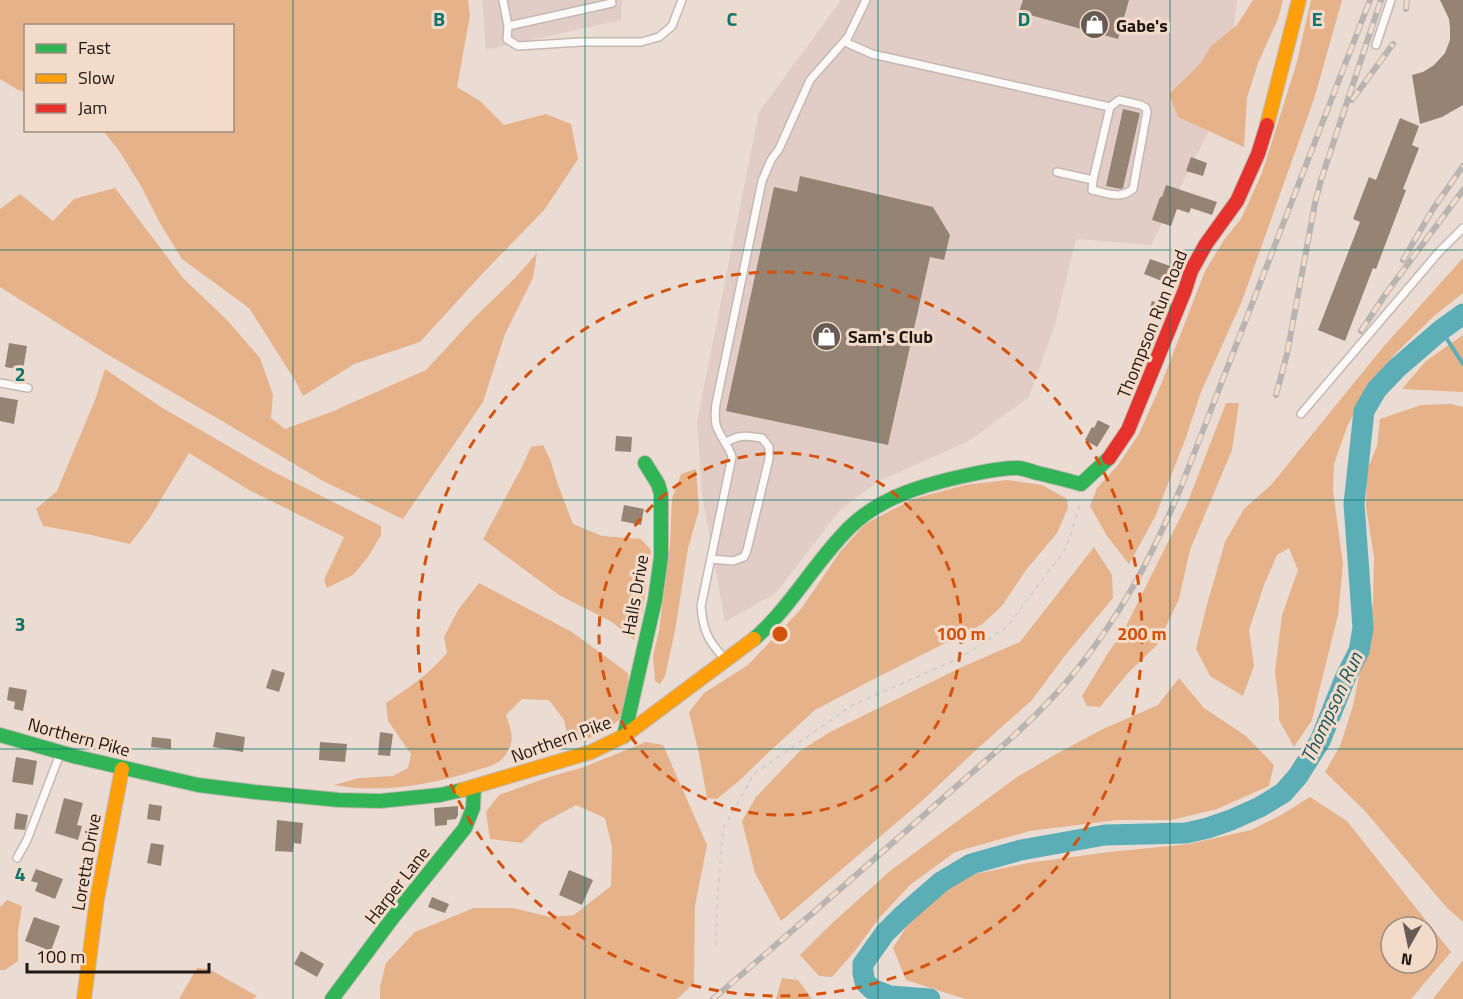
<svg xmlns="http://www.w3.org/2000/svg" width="1463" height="999" viewBox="0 0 1463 999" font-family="'Titillium Web',sans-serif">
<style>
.commercial{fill:#e1cdc5}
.forest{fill:#e5b28a;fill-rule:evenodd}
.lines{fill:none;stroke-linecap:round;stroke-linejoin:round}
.stream{stroke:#5caeb6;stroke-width:4}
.river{stroke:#5caeb6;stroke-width:21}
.building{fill:#958474}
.lane-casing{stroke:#c4b9b2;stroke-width:10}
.fast-casing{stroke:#c4b9b2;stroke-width:16}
.slow-casing{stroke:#c4b9b2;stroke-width:16}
.jam-casing{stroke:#c4b9b2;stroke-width:16}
.path{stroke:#d3cfcc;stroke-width:2;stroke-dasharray:4.5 4.5;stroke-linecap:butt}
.lane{stroke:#fcfaf8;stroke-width:7}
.fast{stroke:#30b455;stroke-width:14}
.slow{stroke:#ff9f0a;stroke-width:14}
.jam{stroke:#e5322d;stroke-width:14}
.rail-casing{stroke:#b7b4b2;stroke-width:6}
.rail{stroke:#f3dbca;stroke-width:4;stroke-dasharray:11;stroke-linecap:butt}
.grid{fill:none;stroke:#0f766e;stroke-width:1.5;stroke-opacity:0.55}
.ring{fill:none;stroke:#d4520c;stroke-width:3;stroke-dasharray:10 8}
.labels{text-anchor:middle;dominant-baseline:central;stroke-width:6;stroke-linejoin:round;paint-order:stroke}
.poi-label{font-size:18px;font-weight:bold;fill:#1f1711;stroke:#f3dbca;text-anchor:start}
.street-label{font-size:18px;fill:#1f1711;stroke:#f3dbca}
.water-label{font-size:20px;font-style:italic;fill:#18575f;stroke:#f3dbca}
.grid-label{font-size:20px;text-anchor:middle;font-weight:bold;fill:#0f766e;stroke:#f3dbca;stroke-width:6;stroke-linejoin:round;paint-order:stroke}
.centre{fill:#d4520c;stroke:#f3dbca;stroke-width:3}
.ring-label{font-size:18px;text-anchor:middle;font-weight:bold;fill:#d4520c;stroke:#f3dbca;stroke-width:6;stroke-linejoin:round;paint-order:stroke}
</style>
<rect width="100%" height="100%" fill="#eadcd3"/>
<g class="commercial">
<path d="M482,0H622L621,20L486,50Z"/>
<path d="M841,0H1237L1225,99L1151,245L1076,239L1055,325L1029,397L969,441L877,482L840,510L776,593L725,622L702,495L697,421L759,112Z"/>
</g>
<g class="forest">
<path d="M0,0H468L470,15L457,87L480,101L504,125L546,114L571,124L578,159L545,209L483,273L420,342L354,364L303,396L296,382L249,308L182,259L161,225L141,186L118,149L103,131L232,130V26H26L25,92L18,90L0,79Z"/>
<path d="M1253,0H1283L1278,19L1258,63L1247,98L1244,147L1178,117L1169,94L1201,63L1211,46L1237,25Z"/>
<path d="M1311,0H1342L1315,96L1242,301L1201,392L1185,440L1155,517L1129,564L1107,536L1090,506L1097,488L1118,465L1139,434L1162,382L1205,271L1224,240L1241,219L1262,173L1297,62Z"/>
<path d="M115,188L183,278L228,321L260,358L273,395L271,418L285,429L331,412L426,370L474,318L515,278L537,253L533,278L505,334L483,402L403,519L321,480L222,421L105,353L0,287V209L20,194L53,221L74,199Z"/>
<path d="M1463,258V293L1434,316L1394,355L1364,394L1347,427L1334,464L1333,491L1343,564L1338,615L1312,720L1294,747L1279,720V703L1275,672L1282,615L1298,570L1289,548L1277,555L1264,585L1249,630L1254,666L1243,696L1210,676L1196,649L1206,608L1225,542L1244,509L1271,485L1384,346Z"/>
<path d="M1463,335V392L1402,389L1426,361Z"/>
<path d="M105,369L161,407L266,468L381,526V535L368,557L353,575L327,588L324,580L344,537L249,490L189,453L149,519L130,544L87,534L43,526L36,509L57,491L95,400Z"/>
<path d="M1226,403H1239L1232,450L1190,550L1179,599L1157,645L1128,673L1100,707L1087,706L1082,696L1108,653L1124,630L1187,504Z"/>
<path d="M1451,404L1463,407V922L1447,908L1365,811L1325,772L1340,746L1353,706L1373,604L1374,557L1366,507L1367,470L1377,446L1380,419L1421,405Z"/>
<path d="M543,445L550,459L557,482L573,524L602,536L641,539L651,550L643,608L634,640L612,622L559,595L483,539L522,467L531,447Z"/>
<path d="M696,469L699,510L688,548L675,631L665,676L660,684L655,681L653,656L659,631L670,545L672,499L681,474Z"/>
<path d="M1007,480L1042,485L1067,499L1068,508L1057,533L1026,570L1002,606L981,625L870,681L815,710L770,751L741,779L717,799L707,798L699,754L689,712L704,693L748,665L801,609L840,552L865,524L913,499L965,485Z"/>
<path d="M1094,547L1112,575L1113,598L1063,658L1032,700L976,750L923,800L781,921L755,873L742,821L756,797L800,751L830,732L962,667L1020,642Z"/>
<path d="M479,583L572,632L628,673L629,689L619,720L597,736L569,743L564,720L549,700L522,699L506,715C511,731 516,739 506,754C500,765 486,767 474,771C430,785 380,794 334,785L359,778L393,776L408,768L411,754L388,721L386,703C410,687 428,675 447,653L444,637L458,610Z"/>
<path d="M1179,678L1204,708L1246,736L1274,765L1269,786L1217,809L1172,820H1117L1030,831L955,852L910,885L880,917L854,952L832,977L819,976L800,955L829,926L890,871L1017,777L1058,753L1103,729L1158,705Z"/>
<path d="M646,742L663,745L707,845L695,906L694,983L677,999H380V987L386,963L415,932L474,908H513L551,917L574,915L611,886L612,847L605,818L576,805L541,824L522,843L490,839L486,812L499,795L549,777L584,767Z"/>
<path d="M1310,797L1347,821L1451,952L1411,999H965L906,980L893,948L915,913L966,876L1028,863L1109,852L1189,844L1251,830L1281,815ZM1391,927H1427V963H1391Z"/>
<path d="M7,900L22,906L18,931V961L5,970H0V907Z"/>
<path d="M1463,960V999H1433Z"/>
<path d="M197,968L209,969L257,996L253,999H179Z"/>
<path d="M782,978L798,980L812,999H776Z"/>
</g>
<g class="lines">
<path class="stream" d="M1441,330L1463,364"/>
<path class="river" d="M930,999L890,996L872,989L865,982L863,973V964L885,933L902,916L941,882L971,864L1021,850L1105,835L1186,833L1208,828L1231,820L1260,807L1283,793L1298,776L1320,741L1346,676L1359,651L1363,628L1354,504L1364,411L1377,389L1397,368L1441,330L1463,314"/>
</g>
<g class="building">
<path d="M1023,0H1129L1118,39L1019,12Z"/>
<path d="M1440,0H1463V105L1442,117L1420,124L1412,75L1423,72L1434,65L1445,53L1450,40V27L1449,19Z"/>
<path d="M1123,109L1140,113L1123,188L1121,189L1106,186Z"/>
<path d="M1400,118L1419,126L1412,145L1419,148L1403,189L1406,190L1376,269L1373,268L1345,341L1318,330L1360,222L1353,219L1369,177L1376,180Z"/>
<path d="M1191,157L1207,163L1203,176L1186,171Z"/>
<path d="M800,176L933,207L950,235L944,260L930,257L888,445L726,411L774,187L797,192Z"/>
<path d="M1166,185L1217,202L1212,215L1191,208L1189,213L1177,209L1171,226L1152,220L1160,197H1162Z"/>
<path d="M1150,259L1173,267L1167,283L1144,274Z"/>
<path d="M1152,301L1166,306L1162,315L1149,310Z"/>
<path d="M9,343L27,346L23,370L5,367Z"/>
<path d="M0,397L18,400L14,424L0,421Z"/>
<path d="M1098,420L1110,426L1097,447L1085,440L1092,427L1094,428Z"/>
<path d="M616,436L632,437L631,452L615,451Z"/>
<path d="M624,505L644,509L641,525L621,521Z"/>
<path d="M272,669L285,673L279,692L266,688Z"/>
<path d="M9,687L27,690L23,711L14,709L15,702L7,700Z"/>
<path d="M216,732L245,737L243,752L213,747Z"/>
<path d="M380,732L393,734L390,756L378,755Z"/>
<path d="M152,737L171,739V749L151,747Z"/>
<path d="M320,742L347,744L345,762L319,760Z"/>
<path d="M16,757L37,761L33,785L12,782Z"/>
<path d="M64,798L83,803L77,825L82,826L78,840L55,833Z"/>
<path d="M149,804L162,806L160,821L147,819Z"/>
<path d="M458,806V815L456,819L447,820V825L435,826L434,808Z"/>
<path d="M16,813L28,815L25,830L14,829Z"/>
<path d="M277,820L303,823L301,844L294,843L293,852L275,851Z"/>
<path d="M151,843L164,845L161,866L147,863Z"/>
<path d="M36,869L63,879L55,899L35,891L38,883L31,881Z"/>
<path d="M569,870L593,880L582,905L559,895Z"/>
<path d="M432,897L449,904L445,913L428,907Z"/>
<path d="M34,917L60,926L51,951L25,941Z"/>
<path d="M301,951L324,964L317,977L294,964Z"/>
</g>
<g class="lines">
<defs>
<g id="lane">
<path d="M503,0L508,26"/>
<path d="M611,0L612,3L508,26L507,39L518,46L581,42H641L659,37L672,26L682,0"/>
<path d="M845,42L872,54L1110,107L1093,180L1057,172"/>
<path d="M1376,45L1391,0"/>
<path d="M1093,180L1092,190C1107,193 1120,200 1133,189L1147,112L1146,108L1141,105L1119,100L1110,107"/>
<path d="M0,383L28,388"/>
<path d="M1301,414L1439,252L1463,228"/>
<path d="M711,559L733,561L744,557L747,550L769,459V447L762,438C746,436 739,434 725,443"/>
<path d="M725,659C708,641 703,631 701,606L732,457C729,446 720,437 716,425C715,418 715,411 716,404L762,181L771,160L779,149L810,80L848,37L866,0"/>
<path d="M17,858L27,840L60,754"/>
</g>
<g id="fast">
<path d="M754,639C791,607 814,563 849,528C882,495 930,483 973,474C988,471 1004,467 1019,468C1025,469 1031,471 1037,473C1051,476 1066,480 1081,484L1109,458"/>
<path d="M0,735L77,757L198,785L255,792L339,800L380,801L440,795L462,790"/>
<path d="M624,736L655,600L661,557V494L658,484L645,463"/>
<path d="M332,999L394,916L465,828L473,808L474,787"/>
</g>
<g id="slow">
<path d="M1267,125L1299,0"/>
<path d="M462,790L591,752L624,736L754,639"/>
<path d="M84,999L97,899L122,769"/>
</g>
<path id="jam" d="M1109,458L1128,430L1185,290L1191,271L1206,244L1237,201L1258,154L1267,125"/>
</defs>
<use href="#lane" class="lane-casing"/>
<use href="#fast" class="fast-casing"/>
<use href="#slow" class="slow-casing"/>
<use href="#jam" class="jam-casing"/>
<path class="path" d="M716,945L717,904L723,829L754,774L851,706L960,658L1007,627L1066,548L1079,508L1080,498"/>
<use href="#lane" class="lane"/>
<use href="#fast" class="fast"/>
<use href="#slow" class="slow"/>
<use href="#jam" class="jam"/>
<defs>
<g id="rail">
<path d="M1406,9L1407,0"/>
<path d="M1352,100L1393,44"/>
<path d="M1403,260L1433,209L1463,166"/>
<path d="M1361,331L1387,292L1463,190"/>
<path d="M1276,395L1287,354L1315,203L1321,180L1381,0"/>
<path d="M713,999C790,933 866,867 942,799C986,760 1032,723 1070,678C1119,619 1152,557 1181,487L1370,0"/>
</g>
</defs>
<use href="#rail" class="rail-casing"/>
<use href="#rail" class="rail"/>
</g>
<path class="grid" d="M293,0V999M585,0V999M878,0V999M1170,0V999M0,250H1463M0,500H1463M0,749H1463"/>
<g class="ring">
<circle cx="780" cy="634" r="181"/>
<circle cx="780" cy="634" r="362"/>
</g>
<defs>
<symbol id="shop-disc" viewBox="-11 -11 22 22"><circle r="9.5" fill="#665c55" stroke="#f3dbca"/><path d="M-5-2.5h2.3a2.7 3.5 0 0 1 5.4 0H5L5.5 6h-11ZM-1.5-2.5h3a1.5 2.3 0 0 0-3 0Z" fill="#fff"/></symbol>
</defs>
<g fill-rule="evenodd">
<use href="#shop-disc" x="1078" y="8" width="33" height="33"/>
<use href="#shop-disc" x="810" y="320" width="33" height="33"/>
</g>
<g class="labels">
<g class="poi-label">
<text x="1116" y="25">Gabe's</text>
<text x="848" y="336">Sam's Club</text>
</g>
<g class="street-label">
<text transform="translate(1152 324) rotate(-68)">Thompson Run Road</text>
<text transform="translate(635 595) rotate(-80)">Halls Drive</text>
<text transform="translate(79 737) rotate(15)">Northern Pike</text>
<text transform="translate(561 739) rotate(-20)">Northern Pike</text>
<text transform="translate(86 862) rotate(-80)">Loretta Drive</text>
<text transform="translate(397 885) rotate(-52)">Harper Lane</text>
</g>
<g class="water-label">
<text transform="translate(1331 707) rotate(-65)">Thompson Run</text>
</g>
</g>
<g class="grid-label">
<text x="439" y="26">B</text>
<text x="732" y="26">C</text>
<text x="1024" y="26">D</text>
<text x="1317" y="26">E</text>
<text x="20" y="381">2</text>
<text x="20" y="631">3</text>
<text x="20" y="881">4</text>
</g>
<circle cx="780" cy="634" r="9" class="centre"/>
<g class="ring-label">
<text x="961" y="640">100 m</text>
<text x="1142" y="640">200 m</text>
</g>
<rect x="24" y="24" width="210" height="108" fill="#f3dbca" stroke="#9e8d80" stroke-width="1.5"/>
<rect x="36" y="44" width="30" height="9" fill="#30b455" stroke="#9e8d80" stroke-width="1.5"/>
<text x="78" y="54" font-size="18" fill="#1f1711">Fast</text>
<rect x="36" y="74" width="30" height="9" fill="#ff9f0a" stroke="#9e8d80" stroke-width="1.5"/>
<text x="78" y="84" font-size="18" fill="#1f1711">Slow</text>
<rect x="36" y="104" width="30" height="9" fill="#e5322d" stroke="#9e8d80" stroke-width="1.5"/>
<text x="78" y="114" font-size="18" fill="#1f1711">Jam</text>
<g transform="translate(1409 945) rotate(189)"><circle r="28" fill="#f3dbca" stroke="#9e8d80" stroke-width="1.5"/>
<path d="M0-4.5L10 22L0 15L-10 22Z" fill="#665c55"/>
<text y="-9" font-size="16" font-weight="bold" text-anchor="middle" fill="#1f1711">N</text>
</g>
<path d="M27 963v9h182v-9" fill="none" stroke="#1f1711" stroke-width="3"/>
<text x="36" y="963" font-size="18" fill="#1f1711" stroke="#f3dbca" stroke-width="4.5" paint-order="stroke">100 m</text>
</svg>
